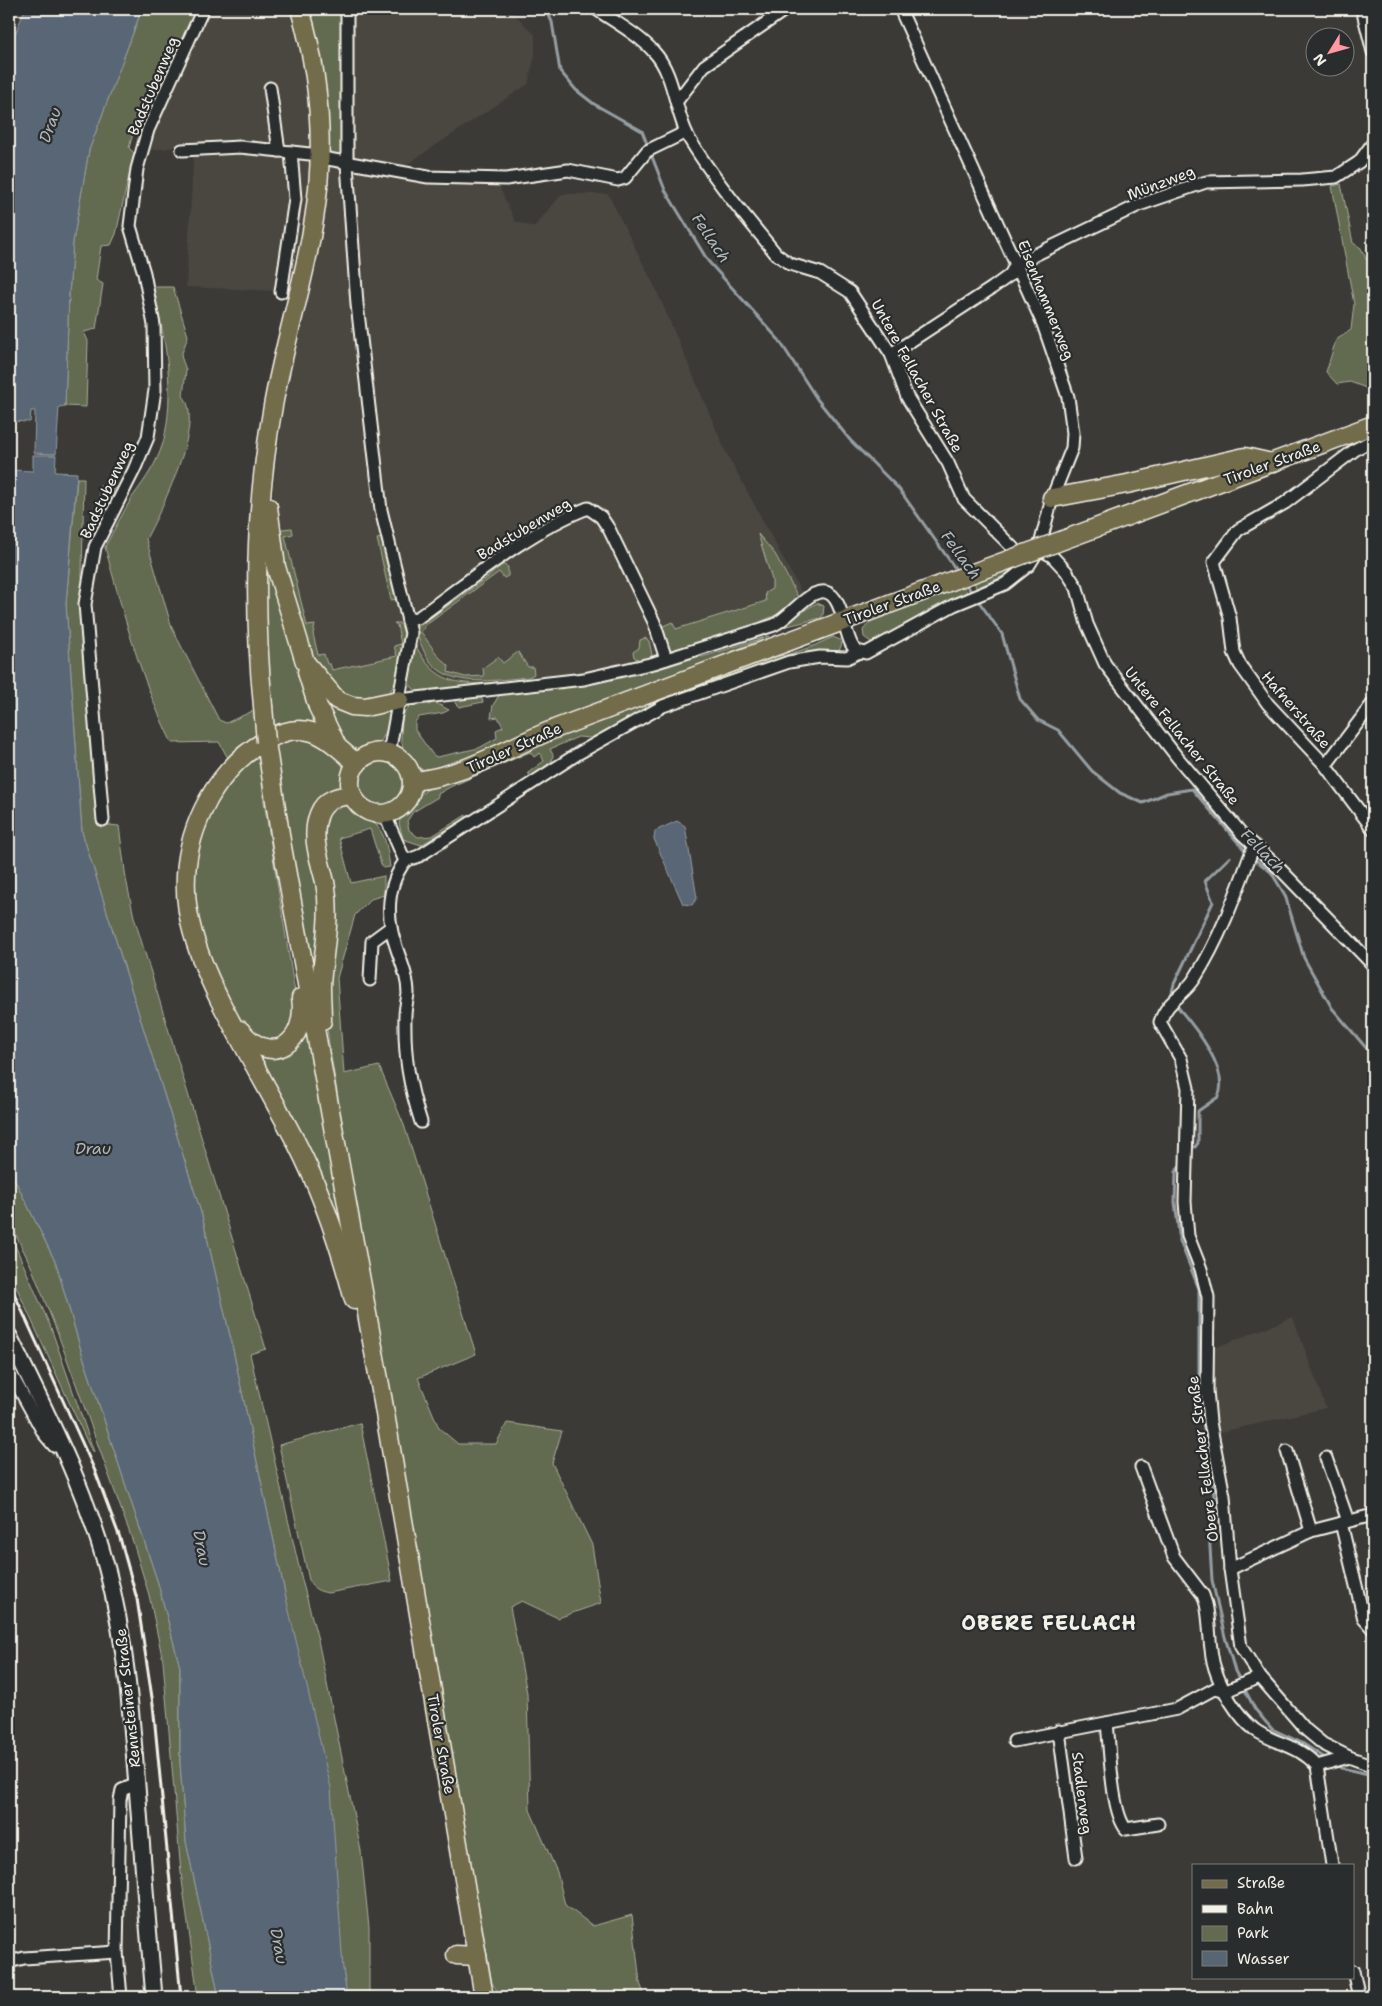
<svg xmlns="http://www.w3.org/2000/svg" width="1382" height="2006" viewBox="0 0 1382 2006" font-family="'Shantell Sans',sans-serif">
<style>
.built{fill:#4a4640}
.green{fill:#626a50;stroke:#abae9c}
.water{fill:#586674;stroke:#969ea2}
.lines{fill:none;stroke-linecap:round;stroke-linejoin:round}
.stream{stroke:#969ea2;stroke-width:3}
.minor-casing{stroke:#f4f1e8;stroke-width:15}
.secondary-casing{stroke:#f4f1e8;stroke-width:19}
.primary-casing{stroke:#f4f1e8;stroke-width:21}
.minor{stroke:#2a2d2e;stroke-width:11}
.secondary{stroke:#2a2d2e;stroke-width:15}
.primary{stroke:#736c4b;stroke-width:18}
.rail{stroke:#f4f1e8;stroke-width:3}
.primary-bridge-casing{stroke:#f4f1e8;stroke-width:21;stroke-linecap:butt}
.primary-bridge{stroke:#736c4b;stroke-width:18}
.labels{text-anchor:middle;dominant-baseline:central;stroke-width:4.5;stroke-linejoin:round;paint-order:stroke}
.street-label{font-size:15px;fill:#f4f1e8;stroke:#2a2d2e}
.water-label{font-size:16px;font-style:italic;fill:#b6b9ba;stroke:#2a2d2e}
.district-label{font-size:20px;font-weight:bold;letter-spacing:1px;fill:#f4f1e8;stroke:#2a2d2e}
</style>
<rect width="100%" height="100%" fill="#3b3a37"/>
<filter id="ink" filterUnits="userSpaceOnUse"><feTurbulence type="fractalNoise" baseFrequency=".02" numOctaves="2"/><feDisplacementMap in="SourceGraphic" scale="10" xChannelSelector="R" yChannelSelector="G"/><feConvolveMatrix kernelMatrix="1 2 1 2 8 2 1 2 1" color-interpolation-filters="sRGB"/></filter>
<g filter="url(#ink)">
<g class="built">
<path d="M197,9H306L316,160L497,182L515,221L534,227L562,194H608L656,289L726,452L803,595L776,619L685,649L617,668L419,695L340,688L316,664L274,530L273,487L299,292L186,287L194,145L143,151Z"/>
<path d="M354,9H509L535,35V55L528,84L400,169L354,160Z"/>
<path d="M1293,1317L1326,1408L1217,1433L1211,1380L1214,1348Z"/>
</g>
<g class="green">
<path d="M142,9H197L147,120L135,126L129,148L134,153L116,234L111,245L101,246L96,280L103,284L96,329L84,332L88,341L86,407L65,406L69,294L73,242L89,150Z"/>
<path d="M307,9H345L346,160L317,155Z"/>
<path d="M1341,184L1353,243L1361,248L1367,261L1373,251V379L1366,388L1350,382L1337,384L1326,372L1336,340L1351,330L1354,304L1332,186Z"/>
<path d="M151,287H173L188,336L181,356L186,370L183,396C206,422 160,512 146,539L172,628L219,720L226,723L255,710L257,738L229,760L219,742L172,743C141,681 123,613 105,547C114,530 123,512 133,496C145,480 157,463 163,443C176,394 166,335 151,287Z"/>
<path d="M77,478H84L82,576L99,824L119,826L126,879L134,917L266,1349L250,1354L302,1580L318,1640L361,1851L369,1927V1997H347L286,1598L230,1336L202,1216L82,832L66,604Z"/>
<path d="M100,486L116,487L98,525Z"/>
<path d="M292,528L293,534L285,536L307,626L315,625L313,634L318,655L324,654L327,664H330L332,670L397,656L394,646L401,644L397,625L394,623H399C412,634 399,694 380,700C371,703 355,700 345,700L313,664L274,530Z"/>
<path d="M758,534L775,554L798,597L783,612L760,622L761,625L677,650H669L659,628L672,622L676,629L766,601L765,593L772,589V580Z"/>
<path d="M267,537L325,730H272L261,573Z"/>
<path d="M382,538L397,599L391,600L377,539Z"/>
<path d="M502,564L508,567V576L504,578L499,572L426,625L421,632L439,657L449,666L448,672L465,677L484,676L483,668L498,657L503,663L518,652L528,667H533L534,674L529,677C492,680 441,692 423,649C420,642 416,635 418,627L488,577Z"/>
<path d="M1015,565V569L1006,575L976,588L974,581Z"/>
<path d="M963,585L967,592L931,609L877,642H871L864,637L863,630L874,618Z"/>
<path d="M817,603L824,606L823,615L821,618L779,628C793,621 804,609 817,603Z"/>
<path d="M769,636L482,755L428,772L409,763L406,758L401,740L402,719L405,711L410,706L427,701L429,705L434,702L449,710L443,713L419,717L415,722V730L433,755L437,757L479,748L497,738L496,730L503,727L498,717L491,718L493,705L500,694L605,680L696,655L702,657Z"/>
<path d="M833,637L840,640L842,644L838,653H805L785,657L665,699L591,738L578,737L550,749L553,755L552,761L531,777L528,773L544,761L540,753L534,757L530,752L450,787L438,794V797L413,812L407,821L409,830L418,837L432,836L466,815V818L421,845L403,839L399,823L403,812L418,796L428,789L491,763L764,658L786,655L811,647Z"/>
<path d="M645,638L649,641L652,655L648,660H639L634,657L633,652L639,648L640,640Z"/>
<path d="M415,644C440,695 474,683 523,680L418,693L408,683Z"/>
<path d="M312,677L334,702L393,704C388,722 386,750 363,751L353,748L342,738Z"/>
<path d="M473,696L482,699L483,702L459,707L455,703L456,698Z"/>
<path d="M310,738C339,752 344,757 346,791L325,800L323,896L318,971L311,972L274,742L283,739Z"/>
<path d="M259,753L264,802L298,1011L296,1024L280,1041L261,1042L236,1018L198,933L192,872L203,824L233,776Z"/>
<circle cx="381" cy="784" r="24"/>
<path d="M343,802C351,805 356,809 363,814C385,829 386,840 390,867L383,868L381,864L370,829L339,838L351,883L384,876V895L371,899L355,915L337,978L344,1074L379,1066L404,1125L476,1354L418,1378L439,1428L458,1444H496L507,1423L562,1431L552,1463L592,1545L601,1603L558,1618L522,1601L510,1607L527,1693L530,1810L557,1872L565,1905L593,1926L632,1915L640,1983L645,1997H501L492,1983L387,1390L329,1044L326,1021L322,815Z"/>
<path d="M307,1031L310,1034L348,1243L251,1049Z"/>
<path d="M9,1168L56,1263L81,1350L158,1583L180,1667V1763L186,1841L219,1997H198L181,1873L163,1661L149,1595L133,1542L59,1337L31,1266L15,1233L11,1236L51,1328L94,1452L90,1448L9,1271Z"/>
<path d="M360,1423L392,1581L328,1593C318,1591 313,1589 309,1580L279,1445Z"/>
</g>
<g class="water">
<path d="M25,9H142L89,150L73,242L69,294L65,406L59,407L56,454L34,453L35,411H31L30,422L9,421V49Z"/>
<path d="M33,455H56L55,472L77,473L66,604L82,832L202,1216L230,1336L286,1598L331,1788L343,1969L347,1997H219L186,1841L180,1763V1667L158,1583L81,1350L56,1263L9,1168V470L33,471Z"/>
<path d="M677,821L685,826L697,898L692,905L683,904L654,839L655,831Z"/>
</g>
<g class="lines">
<g class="stream">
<path d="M546,9L552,22L560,71L576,90L594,104L642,131L665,190L708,261L779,340L817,399L850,440L899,489L957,571"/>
<path d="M965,583L973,594"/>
<path d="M977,599L1002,634L1020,699L1038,720L1058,730L1092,771L1120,793L1143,803L1167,793L1192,789L1248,854"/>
<path d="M1253,858L1271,872L1285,895L1304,958L1332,1008L1373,1056"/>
<path d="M1171,996L1174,984L1213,902L1205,881L1230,857"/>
<path d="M1177,1006C1193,1025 1231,1070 1218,1097L1198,1111V1143L1195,1147"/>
<path d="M1181,1163L1176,1172L1175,1202L1180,1241L1199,1289V1400L1212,1474L1215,1509L1209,1531L1212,1580L1225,1637L1235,1671L1255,1709L1265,1721L1272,1729L1302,1743L1328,1760"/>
<path d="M1336,1764L1341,1768L1373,1775"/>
</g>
<defs>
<g id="minor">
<path d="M347,9V164L357,304L381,510L411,633L389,753"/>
<path d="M596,9C615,22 639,35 654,52C675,74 675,115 690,140C715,181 746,217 776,254L790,264L820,273L850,292L891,354L907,397L948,463L964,499L1024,559"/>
<path d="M1362,9L1373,52"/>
<path d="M270,88L279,151"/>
<path d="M677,101L704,66L786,9"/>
<path d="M182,150L240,147L291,152"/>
<path d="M328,159L428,177L506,179L568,170L618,180L625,178L647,151L686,132"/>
<path d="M1016,264L1139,205L1206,182L1302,180L1336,177L1359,162L1373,143"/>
<path d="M281,292L295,199L291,152L310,154"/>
<path d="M891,354L992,288L1010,275L1016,264"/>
<path d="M1373,440L1356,449L1285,503L1238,530L1214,562L1230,618L1234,652L1240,665L1268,704L1324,764L1373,829"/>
<path d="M1039,549L1052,556L1066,571L1077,588L1087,624L1105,664L1177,757L1242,834L1280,869L1373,965"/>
<path d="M408,621L419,617C470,580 530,530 588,508L601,517L609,529L654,622L666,659"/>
<path d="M399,700L584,679L654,663L774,625C789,617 801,600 814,594C845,580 842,638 855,649C858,652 862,652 866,653L954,605L1005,584L1029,565L1039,549L1052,498L1072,448L1073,433L1068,397L1043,324L900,9"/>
<path d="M1324,764L1329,761L1373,703"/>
<path d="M384,813L405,861L419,856L579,753L663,706L789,662L820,657L847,658L859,652"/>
<path d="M103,820L85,604L95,547L134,470L148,437L155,390L154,325L144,273L130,226L137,169L148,130L203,9"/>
<path d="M1254,845C1237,891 1221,937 1195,978C1184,996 1167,1000 1160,1022L1181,1059L1188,1088L1185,1202L1188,1236L1201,1269L1208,1297L1207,1390L1210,1422L1224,1496L1230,1569L1241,1647L1260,1677L1306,1730L1323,1744L1349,1757L1373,1766"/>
<path d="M405,861C391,880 387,904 391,927C394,949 408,970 408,994C407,1001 405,1009 405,1016C404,1056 409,1085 421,1122"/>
<path d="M370,980L372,941L391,927"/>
<path d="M9,1370L44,1434L54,1446L61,1442"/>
<path d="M1287,1451L1311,1531"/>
<path d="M1326,1458L1348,1521"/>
<path d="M1141,1467L1174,1557L1203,1595L1206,1604C1211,1625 1208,1649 1215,1669C1222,1690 1237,1716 1255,1730C1276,1745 1298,1744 1317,1766L1332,1865"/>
<path d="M1341,1523L1364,1619L1373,1629"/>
<path d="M1230,1569L1311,1531L1373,1515"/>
<path d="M1107,1723C1110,1748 1111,1811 1126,1829L1158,1824"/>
<path d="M1059,1731L1076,1858"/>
<path d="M1014,1741L1177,1709L1216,1688L1226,1691L1260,1677"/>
<path d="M1317,1766L1349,1757"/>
<path d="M9,1962L24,1958L117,1952"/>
<path d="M1353,1971L1359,1997"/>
<path d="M121,1997L117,1952L120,1800L122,1790L137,1784"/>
</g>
<path id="secondary" d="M9,1336C46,1412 85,1487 107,1569C126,1640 131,1713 137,1786C142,1856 148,1927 154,1997"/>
<g id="primary">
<path d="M1052,498L1127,484L1245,457L1272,463"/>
<path d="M268,507L276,567L305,662L337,700L352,706L365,707L399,700"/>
<path d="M1055,543L1373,425"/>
<path d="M307,672L318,707L336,744"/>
<path d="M263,706C253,605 255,506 273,406C286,333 311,262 318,188C323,128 317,66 300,9"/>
<path d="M266,742L282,847L382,1396L484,1997"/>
<circle cx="381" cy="783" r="31"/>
<path d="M412,781C464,777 508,747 557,728C688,679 820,629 951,581"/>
<path d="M322,1021C322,1009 321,998 321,986C323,951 332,918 325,882C320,860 310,837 319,814C325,799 338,796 353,795"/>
<path d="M240,1030C272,1069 308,1042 301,998"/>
<path d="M354,1300C340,1246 322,1193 297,1144C273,1098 247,1053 223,1007C190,942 169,881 203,810C216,782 238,756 265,741C307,716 326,737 357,764"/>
<path d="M456,1955L477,1956"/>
</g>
</defs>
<use href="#minor" class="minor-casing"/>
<use href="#secondary" class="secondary-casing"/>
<use href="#primary" class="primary-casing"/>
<use href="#minor" class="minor"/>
<use href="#secondary" class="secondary"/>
<use href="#primary" class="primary"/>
<path class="rail" d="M9,1282L95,1471L120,1538L137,1599L153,1704L181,1997"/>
<defs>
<g id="primary-bridge">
<path d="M951,581L1055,543"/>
<path d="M263,706L266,742"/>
</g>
</defs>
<use href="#primary-bridge" class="primary-bridge-casing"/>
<use href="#primary-bridge" class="primary-bridge"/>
</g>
</g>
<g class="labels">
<g class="street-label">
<text transform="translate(153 86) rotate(-67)">Badstubenweg</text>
<text transform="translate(1161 183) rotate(-21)">Münzweg</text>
<text transform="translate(1046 300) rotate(68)">Eisenhammerweg</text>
<text transform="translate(917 376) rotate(61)">Untere Fellacher Straße</text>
<text transform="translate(1272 463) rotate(-20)">Tiroler Straße</text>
<text transform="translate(107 490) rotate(-65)">Badstubenweg</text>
<text transform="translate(524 529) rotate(-31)">Badstubenweg</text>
<text transform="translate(892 603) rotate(-20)">Tiroler Straße</text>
<text transform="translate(1296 710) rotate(49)">Hafnerstraße</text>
<text transform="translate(1182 736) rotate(51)">Untere Fellacher Straße</text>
<text transform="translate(514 748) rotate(-24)">Tiroler Straße</text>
<text transform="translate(1203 1459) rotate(-97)">Obere Fellacher Straße</text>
<text transform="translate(128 1698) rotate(-96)">Rennsteiner Straße</text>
<text transform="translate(441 1744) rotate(80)">Tiroler Straße</text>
<text transform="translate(1082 1793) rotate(83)">Stadlerweg</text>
</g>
<g class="water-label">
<text transform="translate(50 125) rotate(-70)">Drau</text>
<text transform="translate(711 238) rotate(56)">Fellach</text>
<text transform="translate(961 555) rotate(54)">Fellach</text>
<text transform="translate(1263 851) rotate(45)">Fellach</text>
<text x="93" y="1148">Drau</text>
<text transform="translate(202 1548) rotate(79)">Drau</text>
<text transform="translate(279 1946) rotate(79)">Drau</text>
</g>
<g class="district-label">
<text x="1049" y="1623">OBERE FELLACH</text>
</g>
</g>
<rect width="1382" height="2006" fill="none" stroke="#2a2d2e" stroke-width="30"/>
<rect x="15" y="15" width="1352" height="1976" fill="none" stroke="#f4f1e8" stroke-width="2" filter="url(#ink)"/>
<rect x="1192" y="1864" width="162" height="115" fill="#2a2d2e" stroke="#7b7b78"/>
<rect x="1202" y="1880" width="25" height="8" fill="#736c4b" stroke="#7b7b78"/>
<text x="1237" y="1888" font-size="15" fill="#f4f1e8">Straße</text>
<rect x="1202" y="1905" width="25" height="8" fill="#f4f1e8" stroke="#7b7b78"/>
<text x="1237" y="1914" font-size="15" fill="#f4f1e8">Bahn</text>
<rect x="1202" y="1926" width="25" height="15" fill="#626a50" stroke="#7b7b78"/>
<text x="1237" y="1938" font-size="15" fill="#f4f1e8">Park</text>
<rect x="1202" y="1951" width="25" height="15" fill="#586674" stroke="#7b7b78"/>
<text x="1237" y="1964" font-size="15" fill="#f4f1e8">Wasser</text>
<g transform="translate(1330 52) rotate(233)"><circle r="24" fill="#2a2d2e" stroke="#7b7b78"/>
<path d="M0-4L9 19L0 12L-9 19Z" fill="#ff9aa2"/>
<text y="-8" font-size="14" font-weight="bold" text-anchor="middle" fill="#f4f1e8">N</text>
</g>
</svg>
